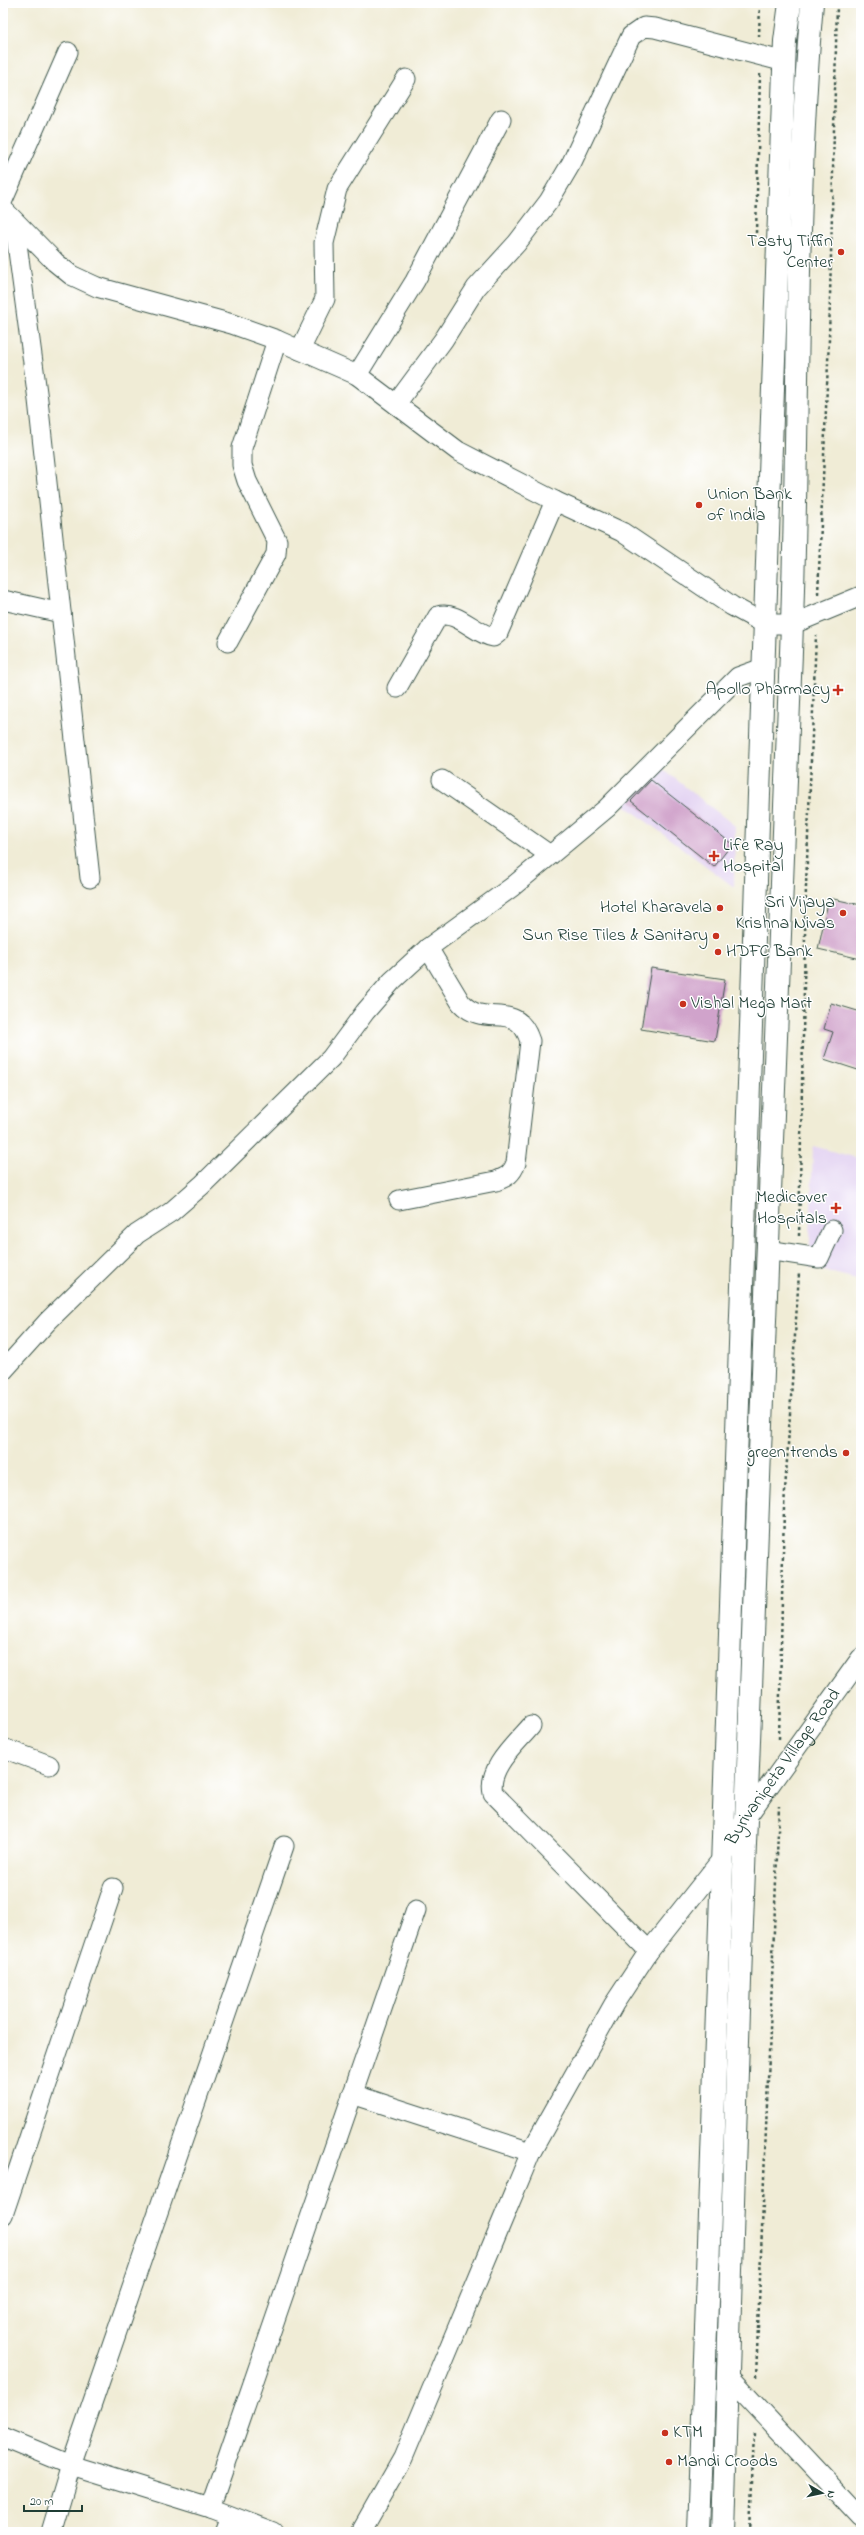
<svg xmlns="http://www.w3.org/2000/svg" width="864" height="2535" viewBox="0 0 864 2535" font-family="'Indie Flower',sans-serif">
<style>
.built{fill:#e3d3f2}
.building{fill:#d0a3cb}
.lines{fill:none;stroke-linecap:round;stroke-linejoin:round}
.minor-casing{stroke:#3e574c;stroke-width:21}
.major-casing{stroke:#3e574c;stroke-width:24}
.path{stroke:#3e574c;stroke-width:2.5;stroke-dasharray:3 3;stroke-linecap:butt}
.minor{stroke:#fff;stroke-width:19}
.major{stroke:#fff;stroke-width:22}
.poi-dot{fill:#c8321e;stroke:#fff;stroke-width:1.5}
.labels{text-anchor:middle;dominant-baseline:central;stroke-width:3;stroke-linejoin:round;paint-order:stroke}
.poi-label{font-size:18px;fill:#1f3d34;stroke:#fff;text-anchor:end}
.street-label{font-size:18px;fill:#1f3d34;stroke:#fff}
</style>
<rect width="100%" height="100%" fill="#fff"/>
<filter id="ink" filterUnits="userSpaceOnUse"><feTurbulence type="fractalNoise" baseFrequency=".025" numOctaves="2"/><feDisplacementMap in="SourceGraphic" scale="8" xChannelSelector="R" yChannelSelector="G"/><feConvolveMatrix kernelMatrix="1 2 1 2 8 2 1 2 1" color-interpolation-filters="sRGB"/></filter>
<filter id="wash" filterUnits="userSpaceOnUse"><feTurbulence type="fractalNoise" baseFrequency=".012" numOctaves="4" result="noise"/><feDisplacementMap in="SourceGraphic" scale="16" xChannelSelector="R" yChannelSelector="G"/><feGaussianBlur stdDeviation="0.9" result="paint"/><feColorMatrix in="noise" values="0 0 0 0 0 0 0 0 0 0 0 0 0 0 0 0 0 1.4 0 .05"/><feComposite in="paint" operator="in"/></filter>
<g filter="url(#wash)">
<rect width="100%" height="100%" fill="#f0ecd6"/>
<g class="built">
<path d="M659,766L735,826L734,887L623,804Z"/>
<path d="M813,1146L861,1159V1280L809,1267Z"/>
</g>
<g id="blocks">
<g class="building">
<path d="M651,780L732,844L714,867L631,801Z"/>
<path d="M829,898L861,905V959L818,949Z"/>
<path d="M651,968L725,979L715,1041L641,1029Z"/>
<path d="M831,1003L861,1012V1071L824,1059L833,1032L824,1029Z"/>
</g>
</g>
</g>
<g filter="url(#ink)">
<use href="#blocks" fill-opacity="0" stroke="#3e574c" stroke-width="1"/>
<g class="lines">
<defs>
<g id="minor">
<path d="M3,200L68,52"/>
<path d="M3,209L55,262L71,275L97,287L232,324L277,340L357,375L458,451L555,501L622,532L732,606L765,624H793L861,596"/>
<path d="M14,221L38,400L90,878"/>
<path d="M300,350L325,299L324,243L337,189L406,79"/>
<path d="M357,375L415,281L501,119"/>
<path d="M396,404L444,339L476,288L517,243L549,201L572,162L631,36L644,27L655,28L785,62"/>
<path d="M3,600L61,613"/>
<path d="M228,642L276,554L277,541L247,481L242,465V448L277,340"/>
<path d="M397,688L438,616C457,610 475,634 493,637L498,633L555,501"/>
<path d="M442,780L550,855"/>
<path d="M399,1200L496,1181C507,1177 512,1174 516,1163L530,1041C516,998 486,1030 461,1003L428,948"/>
<path d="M767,1250L819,1258L832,1230"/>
<path d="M3,1371L48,1321L137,1234L171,1212L202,1185L331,1058L365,1012L392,981L428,948L512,887L607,808L738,677L763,668"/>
<path d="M531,1726C516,1744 487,1768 493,1793L649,1951"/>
<path d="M3,1748L49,1765"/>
<path d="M352,2094L531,2152"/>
<path d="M3,2215L113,1888"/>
<path d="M729,2377L861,2518"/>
<path d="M3,2437L71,2465L210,2508L273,2532"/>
<path d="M210,2508L416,1910"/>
<path d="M51,2532L71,2465L284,1846"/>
<path d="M224,2532L230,2516"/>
<path id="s1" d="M361,2532L403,2458L531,2152L614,2004L649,1951L722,1859L746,1818L861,1658"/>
</g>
<g id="major">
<path d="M699,2532L785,41L790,3"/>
<path d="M723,2532C731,2295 736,2057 746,1820C761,1439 774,1058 790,677C800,452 793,227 812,3"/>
</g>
</defs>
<use href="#minor" class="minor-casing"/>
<use href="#major" class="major-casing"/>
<g class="path">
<path d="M759,37L760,3"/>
<path d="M756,233L760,74"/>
<path d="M818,594L829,339L837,3"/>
<path d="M799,1236L806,886L816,635"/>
<path d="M779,1739L784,1507L799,1273"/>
<path d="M756,2377L779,1806"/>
<path d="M750,2532L754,2432"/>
</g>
<use href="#minor" class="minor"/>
<use href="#major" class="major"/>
</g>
</g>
<g class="poi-dot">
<circle cx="841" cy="252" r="4"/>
<circle cx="699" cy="505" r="4"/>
<path d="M836 684h4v4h4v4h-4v4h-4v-4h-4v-4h4z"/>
<path d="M712 850h4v4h4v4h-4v4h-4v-4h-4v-4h4z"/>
<circle cx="720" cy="908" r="4"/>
<circle cx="843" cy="913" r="4"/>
<circle cx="716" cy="936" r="4"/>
<circle cx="718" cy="952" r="4"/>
<circle cx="683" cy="1004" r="4"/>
<path d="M834 1202h4v4h4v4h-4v4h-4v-4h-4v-4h4z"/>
<circle cx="846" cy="1453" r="4"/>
<circle cx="665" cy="2433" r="4"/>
<circle cx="669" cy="2462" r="4"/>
</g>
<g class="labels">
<g class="poi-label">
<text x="833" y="242">Tasty Tiffin<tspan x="833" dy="21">Center</tspan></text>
<text x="707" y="495" text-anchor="start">Union Bank<tspan x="707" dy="21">of India</tspan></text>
<text x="830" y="690">Apollo Pharmacy</text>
<text x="723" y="846" text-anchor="start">Life Ray<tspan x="723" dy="21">Hospital</tspan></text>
<text x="835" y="903">Sri Vijaya<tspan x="835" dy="21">Krishna Nivas</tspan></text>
<text x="712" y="908">Hotel Kharavela</text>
<text x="708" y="936">Sun Rise Tiles &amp; Sanitary</text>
<text x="726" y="952" text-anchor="start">HDFC Bank</text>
<text x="691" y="1004" text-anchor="start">Vishal Mega Mart</text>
<text x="827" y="1198">Medicover<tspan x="827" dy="21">Hospitals</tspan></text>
<text x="838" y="1453">green trends</text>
<text x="673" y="2433" text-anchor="start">KTM</text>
<text x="677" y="2462" text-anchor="start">Mandi Croods</text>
</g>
<g class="street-label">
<text stroke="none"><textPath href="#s1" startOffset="878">Byrivanipeta Village Road</textPath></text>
</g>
</g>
<rect width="864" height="2535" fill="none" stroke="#fff" stroke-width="16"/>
<g transform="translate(822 2493) rotate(99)" stroke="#ffffff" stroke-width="3" paint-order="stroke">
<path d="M0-3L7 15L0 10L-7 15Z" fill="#1f3d34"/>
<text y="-6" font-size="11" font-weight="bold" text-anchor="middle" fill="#1f3d34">N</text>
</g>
<path d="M24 2505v6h58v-6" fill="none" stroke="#1f3d34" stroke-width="2"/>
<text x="30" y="2505" font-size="12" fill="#1f3d34" stroke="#ffffff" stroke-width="3" paint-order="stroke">20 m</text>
</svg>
